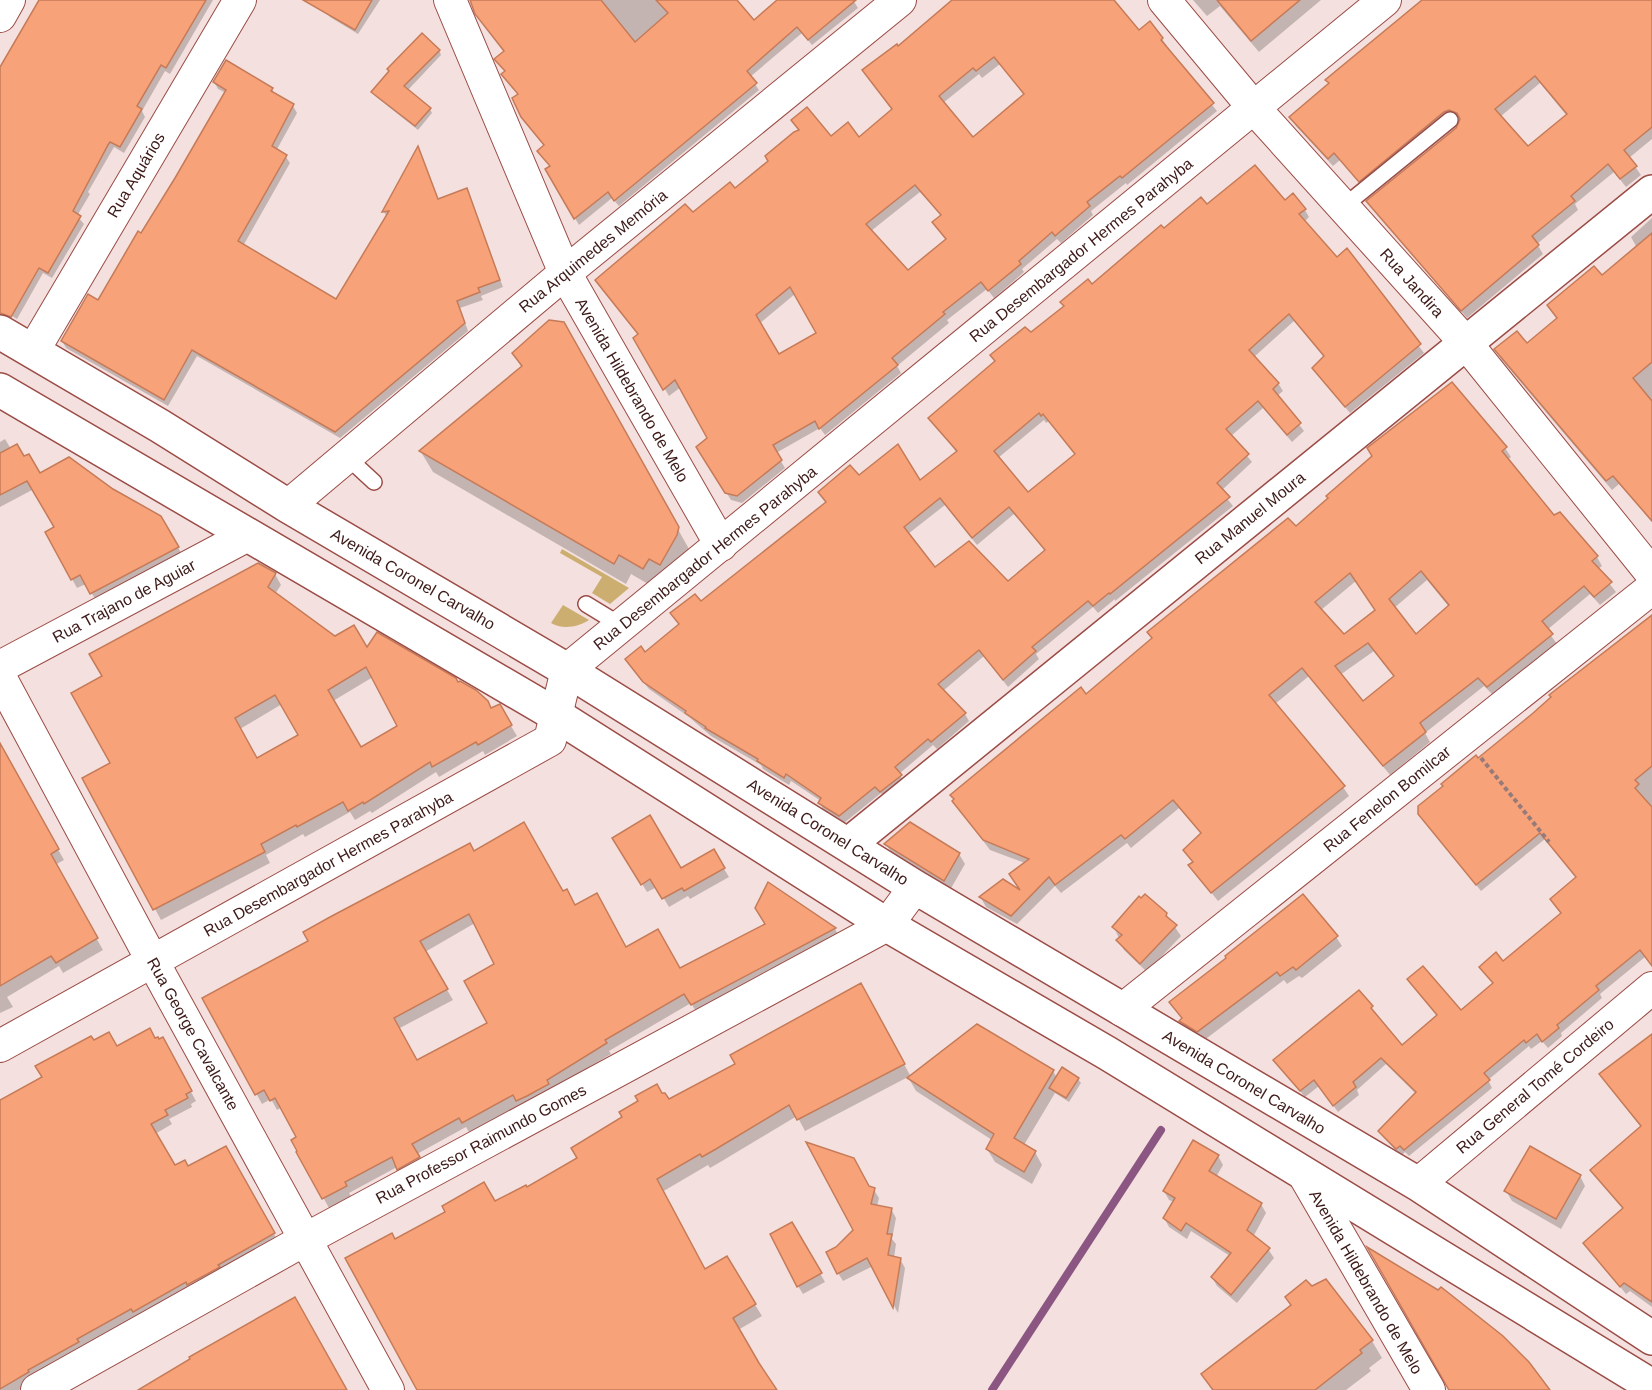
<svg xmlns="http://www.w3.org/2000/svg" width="1652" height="1390" viewBox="0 0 1652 1390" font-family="Arial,sans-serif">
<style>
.green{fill:#ccaf70}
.shadow{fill:#0003;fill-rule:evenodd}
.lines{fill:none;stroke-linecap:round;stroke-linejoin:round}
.stream{stroke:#8b5682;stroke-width:8}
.building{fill:#f7a279;stroke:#c67b58;stroke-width:1.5;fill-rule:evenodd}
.lane-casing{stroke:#9b4c46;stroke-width:18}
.street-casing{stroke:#9b4c46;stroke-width:34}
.secondary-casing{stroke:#9b4c46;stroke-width:36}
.primary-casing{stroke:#9b4c46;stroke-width:36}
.path{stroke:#967b79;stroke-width:4;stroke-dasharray:4.5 3;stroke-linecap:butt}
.lane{stroke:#fff;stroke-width:15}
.street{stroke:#fff;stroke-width:32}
.secondary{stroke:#fff;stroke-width:33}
.primary{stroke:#fff;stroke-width:33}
.labels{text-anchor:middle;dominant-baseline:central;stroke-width:4.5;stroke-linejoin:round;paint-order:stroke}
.street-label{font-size:16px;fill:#3c1a18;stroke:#fff}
</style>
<rect width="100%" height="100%" fill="#f4e1df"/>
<g class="green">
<path d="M562,549L629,588L610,604L592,593L602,577L560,553Z"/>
<path d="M563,605L589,620C579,627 562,630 551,623Z"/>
</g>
<g class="shadow">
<path d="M49,0H213L170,74L165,71L142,111L145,117L124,153L114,147L88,192L90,194L77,216L84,224L52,278L43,273L17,319L0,309V70Z"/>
<path d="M326,0H380L358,34L330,17L327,13Z"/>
<path d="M477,0H735L754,22L779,0H853L858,8L812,45L802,33L750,77L759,90L619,206L612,198L579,225L547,170L551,167L545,146L519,95L503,74L506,72L500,66L505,52L481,21Z"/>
<path d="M952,0H1113L1139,32L1162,39L1167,46L1165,47L1217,111L1127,185L1126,183L1091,211L1093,215L1061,243L1057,239L1022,269L1024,272L994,298L987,289L947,320L949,323L897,366L901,373L825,435L820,428L776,453L785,468L742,503L731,500L702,455L708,439L681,387L669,396L635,338L639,335L601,288L693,214L735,190L770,162L800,131L793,121L831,138L859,139L893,110L864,71L898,48L952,1ZM1000,64L1025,96L973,139L943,103L979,74L982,78ZM920,192L942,216L934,223L947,241L908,272L871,231ZM795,294L818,334L778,356L759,324Z"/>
<path d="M1193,0H1321L1259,52L1220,6L1207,16Z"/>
<path d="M1424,0H1652V139L1629,158L1641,175L1626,187L1614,172L1575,204L1578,210L1537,244L1543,254L1467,318L1373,209L1368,201L1457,128L1461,121L1455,118L1365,189L1340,160L1333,166L1296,126L1291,117ZM1540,83L1567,116L1528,148L1500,117Z"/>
<path d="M439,50L441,55L407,91L430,109L432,113L418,130L375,96L373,92Z"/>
<path d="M214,82L272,89L276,96L293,106L297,113L276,151L286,157L290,163L243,246L337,301L387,217L384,212L418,149L438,200L466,190L503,287L481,296L483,300L460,308L468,331L340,438L197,356L168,406L66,348L62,341L99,302L142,235L226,93L218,89Z"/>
<path d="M1285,202L1305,210L1309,217L1304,222L1337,259L1347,251L1424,353L1350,413L1319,376L1324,357L1294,321L1254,357L1278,383L1283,391L1277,396L1304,431L1292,442L1263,408L1231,436L1252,462L1221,491L1233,506L1115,601V599L1098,613L1093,607L1036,654L1039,659L1008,687L984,656L943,691L965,714L969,721L937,749L933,745L899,774L905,783L886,799L881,793L844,823L824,811L820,803L821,801L791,781L789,785L763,769L761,765L711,736L689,717L649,689L631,667L627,659L645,654L680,625L672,614L701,603L827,503L820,493L859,477L920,482L957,453L930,418L1031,334L1163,230L1206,206ZM1044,420L1046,423L1049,421L1076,455L1028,494L998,458ZM945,505L977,545L1014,514L1046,551L1007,583L934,569L908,534Z"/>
<path d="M1652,218V522L1619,484L1612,490L1501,359L1496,349L1526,345L1558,319L1637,248L1631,237Z"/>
<path d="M563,324L689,549L688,556L655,588L631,574L626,584L433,472L421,452L522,368L514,354Z"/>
<path d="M5,439L11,449L24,458L39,475L113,490L160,517L183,556L97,602L86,584L77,588L72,579L47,533L56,528L34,489L0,507V442Z"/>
<path d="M1505,448L1511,457L1507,460L1554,517L1597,557L1602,566L1598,569L1616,592L1600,605L1590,594L1547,630L1557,644L1493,695L1484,686L1425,733L1430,742L1390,775L1309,676L1275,704L1343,787L1349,796L1218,901L1190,866L1193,863L1185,850L1202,834L1179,808L1131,848L1127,843L1061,893L1055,886L1017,924L986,907L981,898L1022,892L1025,863L990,850L960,810L1086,696L1295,528ZM1427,580L1449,607L1416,636L1394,608ZM1356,581L1376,611L1343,637L1321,610ZM1374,651L1395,678L1363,703L1340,675Z"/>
<path d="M275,574L281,585L275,594L335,638L367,650L491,710L499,706L517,736L485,755L483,751L439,777L436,772L372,813L370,811L355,820L350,812L305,837L303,834L266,855L270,863L161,920L84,779L112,763ZM373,677L399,726L360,749L333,701ZM282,704L300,735L256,760L240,729Z"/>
<path d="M1652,623V957H1645L1600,994L1602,998L1561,1033L1562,1036L1548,1048L1542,1041L1531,1049L1529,1046L1488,1080L1492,1088L1409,1156L1405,1152L1401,1156L1384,1138L1379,1131L1416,1094L1386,1064L1357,1090L1359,1095L1338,1112L1319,1086L1305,1097L1274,1060L1371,1007L1402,1047L1438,1016L1413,986L1461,1012L1494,985L1481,967L1503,963L1562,914L1551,899L1577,878L1545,839L1481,891L1420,814L1478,760Z"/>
<path d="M0,745L64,860L55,865L103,950L63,973L59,966L7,997L13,1007L0,1013Z"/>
<path d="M614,838L680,870L713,851L729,877L690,899L688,896L669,907L657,887L647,892Z"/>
<path d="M886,844L959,854L965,864L950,890L892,854Z"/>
<path d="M473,853L562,893L575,907L626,949L680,970L767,925L768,884L835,929L840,938L698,1015L691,1003L609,1051L611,1054L551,1090L523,1111L520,1105L469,1132L466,1127L417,1154L425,1167L404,1179L397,1167L349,1193L351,1196L329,1208L298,1152V1138L282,1107L277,1110L271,1099L262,1104L204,999ZM475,923L496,964L489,1023L417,1062L398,1029L453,1000L425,952Z"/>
<path d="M1166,914L1181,936L1147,972L1124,950L1114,927Z"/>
<path d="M1336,937L1342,946L1302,978L1299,976L1287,984L1284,980L1203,1041L1186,1031L1181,1021L1183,1020L1171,1002Z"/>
<path d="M868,997L911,1077L1053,1071L1057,1078L1078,1079L1081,1083L1069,1102L1055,1093L1024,1145L1035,1152L1042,1165L1032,1184L995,1162L987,1149L992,1140L916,1091L908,1077L805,1131L797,1116L722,1161L710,1168L708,1165L662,1192L705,1271L726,1258L762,1316L738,1330L775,1390H419L395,1241L495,1203L526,1189L579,1159L668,1101Z"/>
<path d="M1652,1036V1307L1630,1291L1626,1294L1585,1243L1624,1210L1592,1170L1642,1128L1606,1083Z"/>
<path d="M162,1039L196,1101L191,1104L192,1107L169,1119L172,1124L155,1134L174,1167L188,1168L226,1148L279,1243L19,1390H0V1102L43,1078L93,1042L117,1048Z"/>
<path d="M1218,1156L1223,1165L1216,1177L1261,1204L1266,1213L1253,1237L1268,1249L1274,1258L1237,1303L1217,1286L1212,1277L1230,1256L1191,1231L1187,1239L1169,1227L1164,1218L1174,1202L1169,1200L1164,1191Z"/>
<path d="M1580,1176L1585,1186L1561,1229L1512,1201L1506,1191Z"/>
<path d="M868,1188L874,1190L879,1198L877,1206L891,1209L896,1218L892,1239L896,1244L894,1258L900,1259L905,1268L898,1313L873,1266L843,1281L838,1273L837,1248L855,1231Z"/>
<path d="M792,1224L825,1282L803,1294L798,1286Z"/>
<path d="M1326,1281L1372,1341L1382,1358L1369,1368L1371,1371L1346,1390H1212L1203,1374L1292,1306L1311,1288Z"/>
</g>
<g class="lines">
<path class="stream" d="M992,1390L1161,1130"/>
</g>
<g class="building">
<path d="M39,0H206L166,68L161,65L137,106L142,109L120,147L110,142L108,145L73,211L81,216L48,273L39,268L11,317L0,313V67Z"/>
<path d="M303,0H372L355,30Z"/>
<path d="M470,0H601L635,42L668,13L656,0H737L754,20L777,0H856L808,40L797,27L747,71L757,83L614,201L608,192L574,219L545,169L550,166L537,151L544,145L521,117L512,98L518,94L501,74L505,71L494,59L504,51L475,14Z"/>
<path d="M952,0H1114L1139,30L1150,21L1163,38L1161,40L1214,103L1122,178L1120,176L1087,202L1090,206L1055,236L1052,232L1019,261L1021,264L988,291L981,282L943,312L945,314L892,358L898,365L819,429L815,421L773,445L782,460L737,496L725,493L696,447L707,438L675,380L663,390L633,338L638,334L595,280L685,204L693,212L730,182L735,188L768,161L765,156L794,132L799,130L791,120L807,107L831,136L848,122L859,137L892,109L862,70L897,44L898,46ZM994,57L1024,94L973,137L939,96L973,68L976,71ZM915,185L941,215L932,222L946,239L908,270L866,224ZM790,287L816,333L779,354L756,315Z"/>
<path d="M1217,0H1300L1251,41Z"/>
<path d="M1422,0H1652V127L1624,150L1637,166L1620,179L1608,164L1571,196L1575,201L1532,236L1539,245L1461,311L1366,201L1456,128L1460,119L1457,113L1449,110L1444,112L1359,182L1334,153L1328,159L1289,117L1329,83L1325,80ZM1535,76L1567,114L1528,146L1495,109Z"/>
<path d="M422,33L440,50L404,86L431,108L415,126L371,92L389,71L387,69Z"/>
<path d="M226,60L273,88L271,91L294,104L272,146L287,155L238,241L336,299L389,211L382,212L418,146L438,199L467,188L500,280L478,288L480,292L457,301L465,323L335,432L192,350L164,400L61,341L88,294L98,300L138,231L141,233L175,178L226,90L213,82Z"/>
<path d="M1255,165L1285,200L1293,193L1306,209L1299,214L1337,257L1347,248L1421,344L1345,407L1312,368L1324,356L1289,314L1249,350L1279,383L1273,389L1301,423L1287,435L1258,401L1226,429L1249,454L1217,483L1230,497L1110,594L1109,593L1093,606L1088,601L1032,647L1036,651L1003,680L979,650L938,684L966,713L931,742L928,739L895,767L902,775L880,792L875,787L839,816L818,803L821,798L786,774L784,778L757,761L758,759L705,728L706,727L685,713L686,711L643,682L625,659L641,646L645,652L679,624L670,613L695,594L701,601L826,502L818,492L850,465L859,475L898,444L920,480L957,451L928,418L995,361L990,355L1025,327L1031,332L1064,306L1060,302L1088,279L1092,284L1161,225L1164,228L1201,197L1207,204ZM1039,413L1041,416L1043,414L1075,454L1028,492L994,451ZM940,498L972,538L1009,507L1045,550L1008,581L969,541L935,567L904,527Z"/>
<path d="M1652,233V362L1633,378L1652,401V521L1613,476L1606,481L1494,349L1517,331L1527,343L1557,318L1547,305L1594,266L1602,275Z"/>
<path d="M549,320L564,322L679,527L677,535L660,565L649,559L643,569L619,555L614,564L419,451L522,366L512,353Z"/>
<path d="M1452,382L1507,447L1502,451L1554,515L1560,512L1598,556L1592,561L1612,582L1594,597L1584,586L1542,621L1553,634L1487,687L1478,678L1420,723L1426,732L1383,766L1302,668L1269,695L1345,786L1211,893L1188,865L1193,862L1183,850L1201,833L1173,800L1125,839L1121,835L1055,885L1049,877L1011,916L979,897L1003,879L1020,890L1009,874L1029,859L983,840L952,801L954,799L950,795L1081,687L1086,694L1152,638L1147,632L1288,518L1296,526L1328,498L1326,496L1372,456L1367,448ZM1421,571L1449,605L1416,634L1389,599ZM1350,573L1375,610L1344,634L1315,602ZM1368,643L1394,676L1363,701L1335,666Z"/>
<path d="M17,444L24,456L29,454L40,473L69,457L113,489L161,516L179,547L90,594L80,575L71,580L45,532L54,527L27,481L0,495V453Z"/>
<path d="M258,563L276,573L268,587L335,636L354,625L367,647L377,632L456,678L458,682L460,681L476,690L488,701L491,708L500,704L512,725L478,745L476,742L432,767L430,762L364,804L363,802L348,811L343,802L297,827L296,825L261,844L265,852L153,910L82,778L110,763L71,693L102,676L89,654ZM366,667L397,726L361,747L328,690ZM275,695L298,735L257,758L235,718Z"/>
<path d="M1652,615V766L1635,780L1639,784L1635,788L1652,807V966L1640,950L1596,986L1599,990L1557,1025L1559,1028L1542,1042L1537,1034L1526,1043L1524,1040L1484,1073L1490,1080L1404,1150L1400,1146L1396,1149L1378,1131L1416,1092L1381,1058L1353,1082L1356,1087L1333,1106L1314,1080L1300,1091L1273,1060L1359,990L1373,1006L1371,1008L1402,1045L1437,1015L1407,979L1423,966L1461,1010L1493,983L1479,967L1496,952L1503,961L1561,913L1550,899L1576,877L1540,833L1476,885L1418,814V806L1443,786L1441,784L1476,755L1478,758L1532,714L1551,697L1549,695Z"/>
<path d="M0,743L59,849L51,854L98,938L56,963L51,956L0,986Z"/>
<path d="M650,815L681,868L714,849L725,868L684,891L682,888L662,899L650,879L641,885L612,838Z"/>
<path d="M524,822L563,891L567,889L575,905L597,893L626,947L658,929L680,968L765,924L755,908L768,882L836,928L691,1005L684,994L605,1040L607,1043L547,1080L549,1084L527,1096L516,1101L513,1095L462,1123L459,1118L412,1144L420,1157L397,1170L392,1157L345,1182L347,1186L322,1199L296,1152L297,1151L291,1140L296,1137L275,1098L270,1101L264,1090L255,1095L202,998L308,941L303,932L330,917L470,843L474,851ZM469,914L494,964L464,981L487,1023L417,1060L394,1018L448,989L420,941Z"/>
<path d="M910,822L960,853L944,881L884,844Z"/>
<path d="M1145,894L1167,913L1166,916L1177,925L1140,964L1116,940L1122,935L1112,927L1139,896L1141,898Z"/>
<path d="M1303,894L1338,936L1296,970L1293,967L1280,976L1277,972L1197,1032L1179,1021L1182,1018L1169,1002L1226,958L1225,956Z"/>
<path d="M861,983L905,1064L797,1120L789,1105L716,1149L702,1157L700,1154L657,1179L705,1269L727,1256L756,1304L733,1318L759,1363L777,1390H417L345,1258L392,1233L395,1239L445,1212L442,1206L484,1182L495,1201L526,1185L527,1187L577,1158L571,1148L622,1117L619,1112L638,1101L635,1096L657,1084L662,1093H665L669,1099L735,1064L730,1055Z"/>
<path d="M977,1024L1054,1070L1014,1138L1036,1151L1024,1172L986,1149L994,1134L907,1078Z"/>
<path d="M150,1028L155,1038L158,1037L159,1039L163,1037L192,1091L186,1094L188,1098L165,1110L168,1115L151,1124L175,1165L185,1160L188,1166L226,1146L275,1233L218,1265L220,1267L187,1285L186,1282L133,1312L131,1309L77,1339L79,1342L28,1370L29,1372L0,1389V1100L42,1077L35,1066L91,1036L94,1040L109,1032L117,1046Z"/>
<path d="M1652,1034V1302L1624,1283L1620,1287L1583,1243L1623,1208L1590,1170L1641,1126L1599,1074Z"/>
<path d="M1062,1067L1079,1078L1066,1098L1049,1088Z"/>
<path d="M1193,1140L1219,1155L1209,1171L1262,1203L1247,1230L1270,1248L1231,1295L1211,1277L1231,1253L1186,1223L1181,1231L1163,1218L1175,1198L1163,1191Z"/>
<path d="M806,1142L854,1158L869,1186L875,1188L871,1204L892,1208L887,1234H892L888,1255L901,1258L893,1308L867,1258L837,1274L826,1252L836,1247L853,1230Z"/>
<path d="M1530,1146L1581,1175L1556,1219L1504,1191Z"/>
<path d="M792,1222L822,1273L797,1287L770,1234Z"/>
<path d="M1367,1247L1438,1290L1441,1287L1503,1336L1529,1362L1550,1390H1449Z"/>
<path d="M1326,1279L1373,1340L1360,1350L1362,1353L1315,1390H1213L1201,1374L1291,1305L1285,1297L1306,1280L1312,1286Z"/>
<path d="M295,1297L347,1390H138L190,1359L189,1357Z"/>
</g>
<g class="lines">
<defs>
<g id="lane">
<path d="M1343,207L1450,120"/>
<path d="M347,457L374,482"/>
<path d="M586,604L622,626"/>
</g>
<g id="street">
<path d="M450,0L565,273L721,545"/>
<path d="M1164,0L1254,108L1465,342L1652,574"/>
<path d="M0,16L9,0"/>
<path d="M33,351L240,0"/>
<path d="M288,506L565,273L900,0"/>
<path d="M0,667L248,535"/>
<path d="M0,677L153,962L388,1390"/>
<path d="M1122,1010L1652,588"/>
<path d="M0,1046L550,740L567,670L1385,0"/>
<path d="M1303,1173L1429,1390"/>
<path d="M1418,1184L1652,988"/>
<path d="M37,1390L306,1239L887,925L915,887"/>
</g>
<path id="secondary" d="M849,844L1652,192"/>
<g id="primary">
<path d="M0,332L160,426L288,506L567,670L915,887L1418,1184L1652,1338"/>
<path d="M0,390L556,715L887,925L1107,1053L1652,1386"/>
</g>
</defs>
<use href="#lane" class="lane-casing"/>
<use href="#street" class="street-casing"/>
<use href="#secondary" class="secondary-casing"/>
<use href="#primary" class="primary-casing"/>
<path class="path" d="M1481,758L1549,842"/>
<use href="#lane" class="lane"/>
<use href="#street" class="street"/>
<use href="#secondary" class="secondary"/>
<use href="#primary" class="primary"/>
</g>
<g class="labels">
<g class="street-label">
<text transform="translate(136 175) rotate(-59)">Rua Aquários</text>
<text transform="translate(1081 250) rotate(-39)">Rua Desembargador Hermes Parahyba</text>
<text transform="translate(593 251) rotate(-39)">Rua Arquimedes Memória</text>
<text transform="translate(1412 283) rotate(48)">Rua Jandira</text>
<text transform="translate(632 390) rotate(60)">Avenida Hildebrando de Melo</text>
<text transform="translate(1250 518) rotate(-39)">Rua Manuel Moura</text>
<text transform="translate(705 558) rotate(-39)">Rua Desembargador Hermes Parahyba</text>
<text transform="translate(413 579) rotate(30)">Avenida Coronel Carvalho</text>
<text transform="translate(124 601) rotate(-28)">Rua Trajano de Aguiar</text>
<text transform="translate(1387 799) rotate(-39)">Rua Fenelon Bomilcar</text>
<text transform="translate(828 832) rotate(32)">Avenida Coronel Carvalho</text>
<text transform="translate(328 864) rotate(-29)">Rua Desembargador Hermes Parahyba</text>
<text transform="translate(193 1034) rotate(61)">Rua George Cavalcante</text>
<text transform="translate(1244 1082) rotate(31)">Avenida Coronel Carvalho</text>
<text transform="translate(1535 1086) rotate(-40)">Rua General Tomé Cordeiro</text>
<text transform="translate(481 1144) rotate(-28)">Rua Professor Raimundo Gomes</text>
<text transform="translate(1366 1282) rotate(60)">Avenida Hildebrando de Melo</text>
</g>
</g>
</svg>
